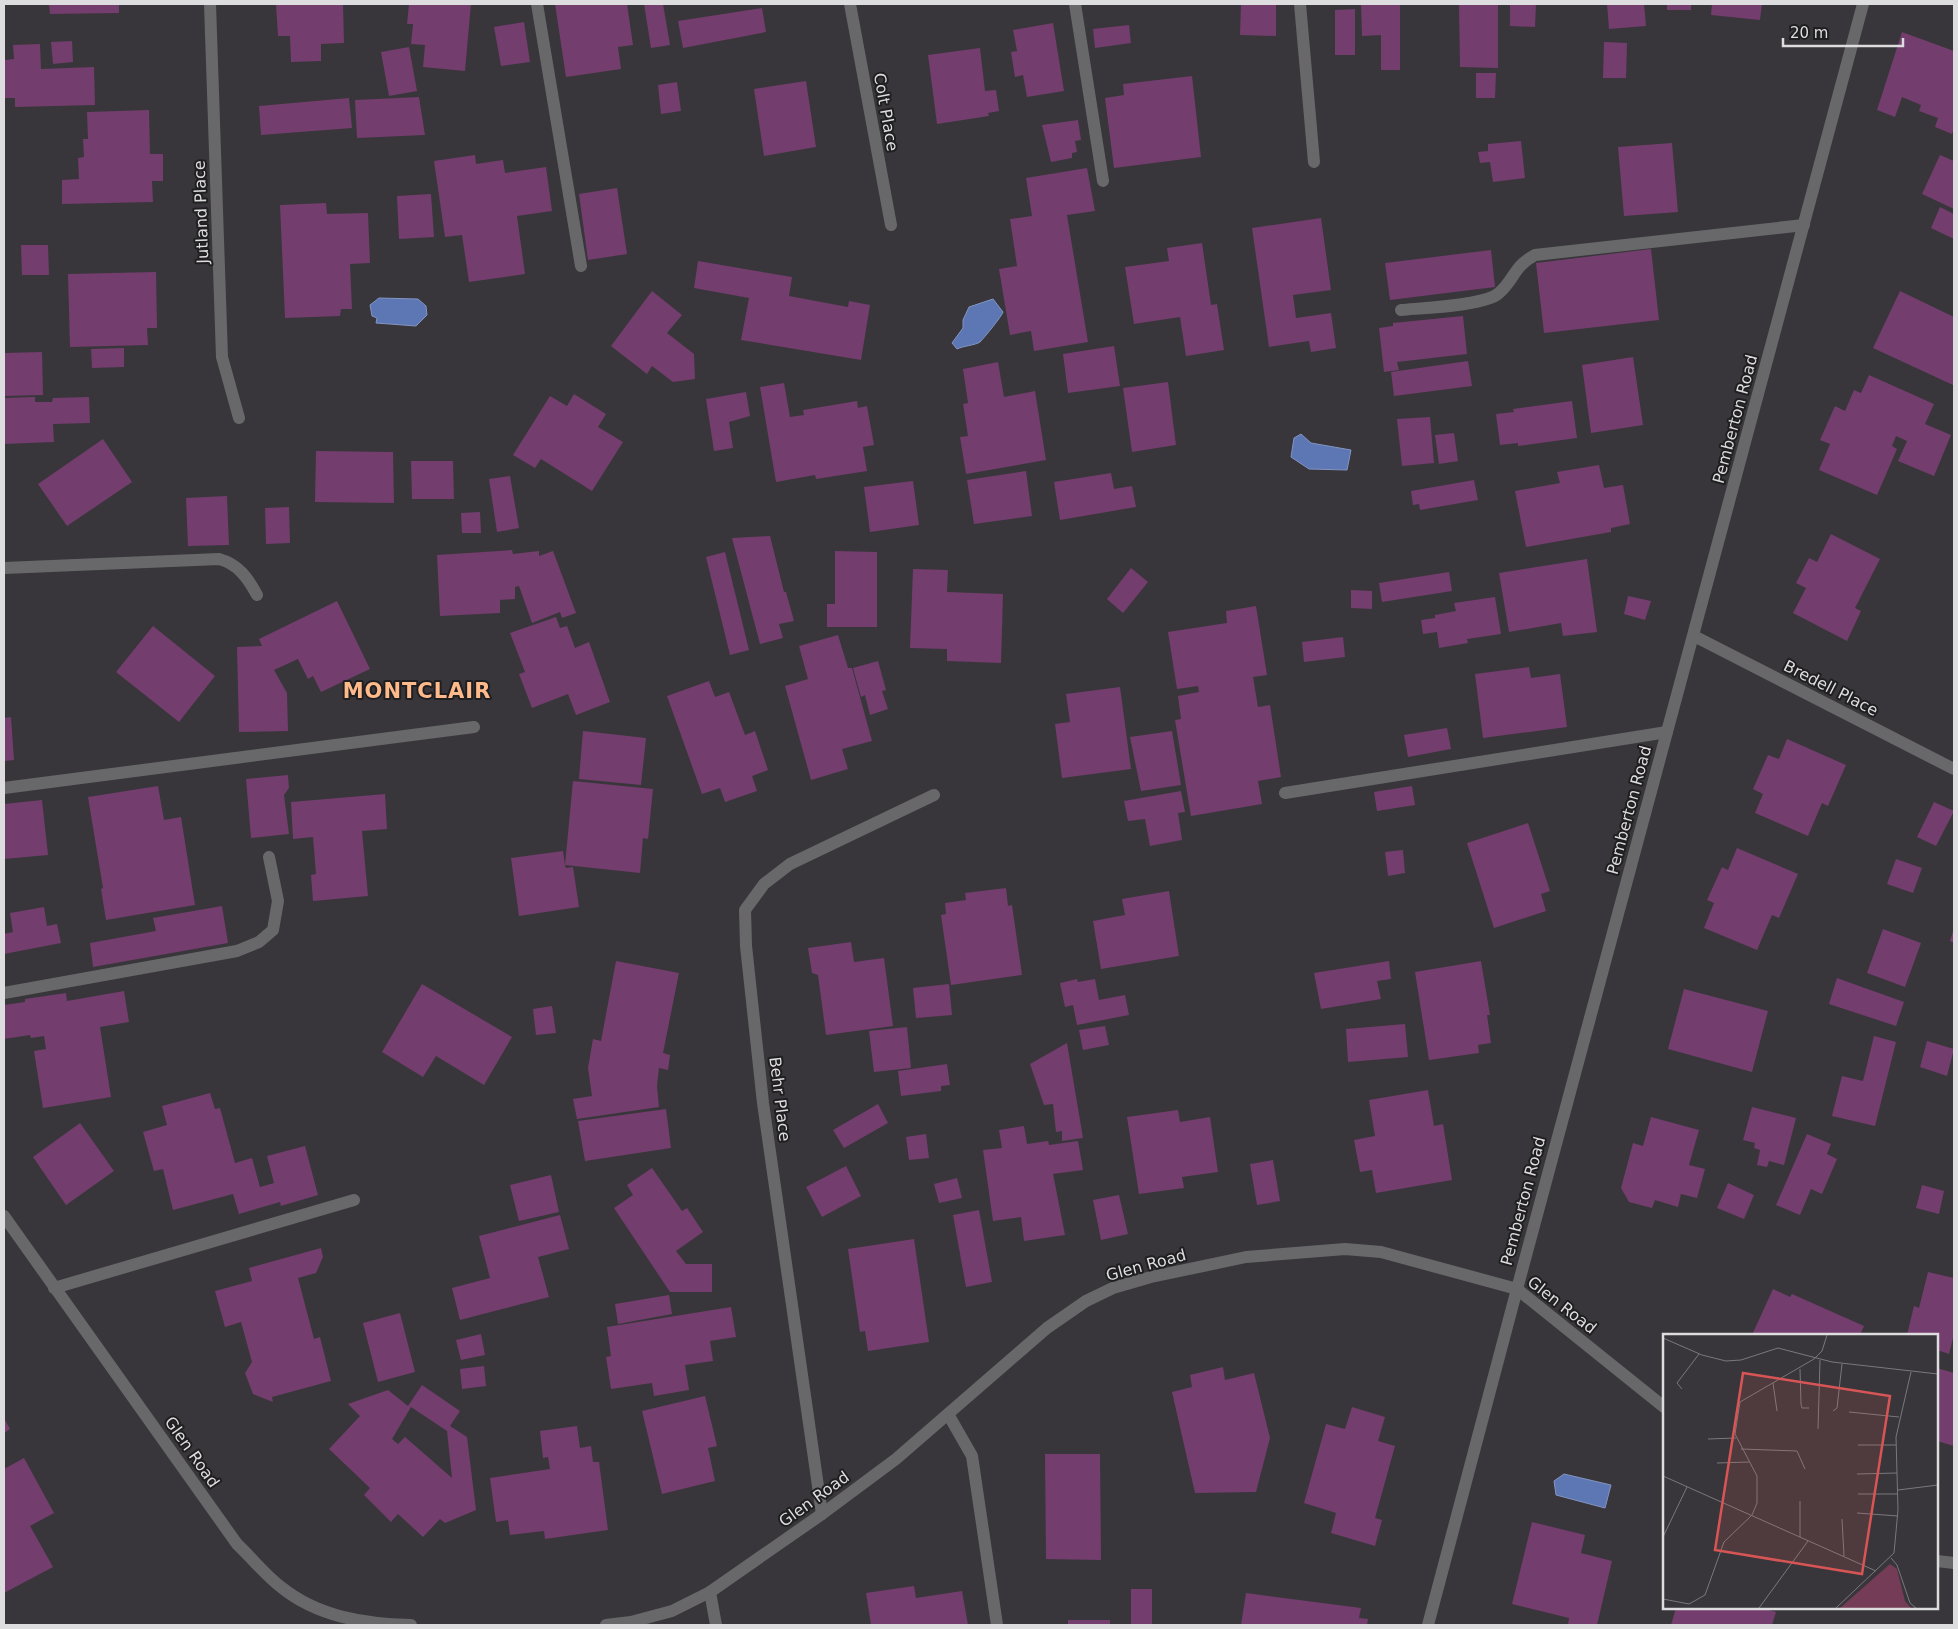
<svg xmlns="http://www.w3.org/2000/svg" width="1958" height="1629" viewBox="0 0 1958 1629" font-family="'DejaVu Sans',sans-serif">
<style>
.water{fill:#5d76b4;stroke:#8395c1}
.building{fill:#733d6e;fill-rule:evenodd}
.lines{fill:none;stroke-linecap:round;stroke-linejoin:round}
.lane{stroke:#68686a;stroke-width:12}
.street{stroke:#68686a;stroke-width:12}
.labels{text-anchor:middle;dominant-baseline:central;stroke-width:4;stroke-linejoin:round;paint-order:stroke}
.street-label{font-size:16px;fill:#dddcde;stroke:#1f1e20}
.district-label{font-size:21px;font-weight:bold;letter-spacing:1px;fill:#feba8b;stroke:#1f1e20}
.inset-road{fill:none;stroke:#7a787c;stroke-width:1}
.view{fill:#d85556;fill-opacity:0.15;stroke:#d85556;stroke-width:2.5}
.inset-edge{fill:none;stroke:#dddcde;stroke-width:2.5}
</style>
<rect width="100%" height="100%" fill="#38363a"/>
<g class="water">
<path d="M379,298L418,299L426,306L427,315L416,326L376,323L377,318L372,316L370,305Z"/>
<path d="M993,299L1003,312C1002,316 984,338 980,342C976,345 963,346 957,349L952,343L963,328V320L969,307Z"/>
<path d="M1301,434L1311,443L1351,450L1347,470L1309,469L1291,457L1294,438Z"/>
<path d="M1564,1474L1611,1485L1605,1508L1556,1495L1554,1481Z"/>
</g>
<g class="building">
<path d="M49,4H119V13L50,14Z"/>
<path d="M276,4H343L344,43L321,44V61L291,62L290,36H278Z"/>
<path d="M409,4H471L465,71L423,67L425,45L411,44L413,24H407Z"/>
<path d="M555,4H627L633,45L618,47L621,69L566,77Z"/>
<path d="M644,4H663L670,45L651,48Z"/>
<path d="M1241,4H1276V36L1240,35Z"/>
<path d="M1361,4H1400V70H1381V35L1362,36Z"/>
<path d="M1459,4H1498V68L1460,67Z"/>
<path d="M1510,4H1536L1535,27L1510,26Z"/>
<path d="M1607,4H1644L1646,26L1609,29Z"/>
<rect x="1667" y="4" width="24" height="6"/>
<path d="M1712,4H1762L1760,20L1711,15Z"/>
<path d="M762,8L766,32L683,48L678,21Z"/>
<path d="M1355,9V55H1335V10Z"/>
<path d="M524,22L530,62L501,66L494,27Z"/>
<path d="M1053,23L1064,91L1027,97L1023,75L1015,77L1011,52L1017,51L1013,30Z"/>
<path d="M1129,25L1131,43L1095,48L1093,29Z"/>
<path d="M1902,32L1954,51V128L1952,134L1935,127L1938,118L1919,111L1921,105L1902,97L1895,117L1877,110Z"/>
<path d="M72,41L73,62L53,64L51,42Z"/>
<path d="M1604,42L1627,43L1626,78H1603Z"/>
<path d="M40,44L41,69L94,67L95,105L15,107V98H4V60L14,59L13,45Z"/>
<path d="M409,47L417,91L389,96L381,52Z"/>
<path d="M980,48L985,91L996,90L999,111L988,113L989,116L937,124L928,55Z"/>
<path d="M1476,73H1496L1495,98H1476Z"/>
<path d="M1192,76L1201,157L1114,168L1105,98L1124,95L1123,84Z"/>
<path d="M806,81L816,147L764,156L754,89Z"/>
<path d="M677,82L681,111L661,114L658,85Z"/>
<path d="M419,97L425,135L357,138L355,100Z"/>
<path d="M349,98L352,128L261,135L259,106Z"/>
<path d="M149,110L150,154H163V181H152L153,202L62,204V180L79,179L78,158L84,157L83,139H88L87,112Z"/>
<path d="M1078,120L1081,140L1075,141L1077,152L1072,153V158L1051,162L1042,125Z"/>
<path d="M1521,141L1525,178L1493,182L1490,162L1480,163L1478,152L1488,151V144Z"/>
<path d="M1672,143L1678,212L1624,216L1618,147Z"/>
<path d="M475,155L476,164L503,160L505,173L546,167L552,211L517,216L525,274L469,282L462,235L445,237L434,161Z"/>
<path d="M1940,155L1954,161V209L1922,194Z"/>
<path d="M1087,168L1095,211L1067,215L1088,342L1034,351L1031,331L1010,335L999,269L1017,266L1010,219L1032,216L1026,178Z"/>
<path d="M617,188L627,254L588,260L579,194Z"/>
<path d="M431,194L434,237L399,239L397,196Z"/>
<path d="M326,203L327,214L368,213L370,263L350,264L352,309H341L340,316L285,318L280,205Z"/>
<path d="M1940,207L1954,214V239L1931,228Z"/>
<path d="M1321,218L1331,290L1293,295L1296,318L1331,313L1336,348L1311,352L1309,341L1269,347L1252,228Z"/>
<path d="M1202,243L1211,305L1217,304L1224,350L1186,356L1180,317L1134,324L1125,267L1169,261L1167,248Z"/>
<path d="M21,245H48L49,275H22Z"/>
<path d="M1651,249L1659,320L1544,333L1536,263Z"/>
<path d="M1491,250L1495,287L1390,300L1385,263Z"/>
<path d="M698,261L792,277L789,296L848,307L849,301L870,305L861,360L741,340L749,298L694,288Z"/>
<path d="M156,272L157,328H147L148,345L70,347L68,274Z"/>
<path d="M652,291L682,315L667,333L694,354L695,379L673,382L652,366L647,374L611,346Z"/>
<path d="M1900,291L1954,317L1953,385L1873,348Z"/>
<path d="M1463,316L1467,354L1397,362L1399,370L1384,372L1379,328L1393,326V323Z"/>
<path d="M1114,346L1120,386L1068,393L1063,354Z"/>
<path d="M124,348V367L92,368L91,349Z"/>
<path d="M42,352L43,395L4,396V353Z"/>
<path d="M1633,357L1643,425L1591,433L1582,365Z"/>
<path d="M1468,361L1472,386L1394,396L1391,372Z"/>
<path d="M998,362L1004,397L1035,391L1046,460L966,474L960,437L968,436L963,404L968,403L963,369Z"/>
<path d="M1869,375L1934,404L1925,424L1951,435L1934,476L1898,461L1907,441L1896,436L1892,446L1897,449L1877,495L1819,470L1830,444L1820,440L1835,406L1845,411L1854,390L1861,393Z"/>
<path d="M1168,382L1176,445L1132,452L1123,388Z"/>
<path d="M784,383L790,417L804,415L803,410L857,401L858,408L867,406L874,445L863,447L867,471L816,479L815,475L776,482L760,387Z"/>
<path d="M746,392L750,416L729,422L733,448L714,451L706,399Z"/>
<path d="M574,394L606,414L598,427L623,442L592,491L541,459L535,468L513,455L550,396L567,406Z"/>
<path d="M35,397V402H52L53,398L89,397L90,423L53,424L54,442L4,444V398Z"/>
<path d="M1572,401L1577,438L1518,446V443L1500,445L1496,414L1514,412L1513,409Z"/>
<path d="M1430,417L1434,463L1402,466L1397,419Z"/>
<path d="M1454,433L1458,461L1439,464L1435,435Z"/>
<path d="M103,439L132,482L67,526L38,484Z"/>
<path d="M316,451L393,452L394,503L315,502Z"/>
<path d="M411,461H453L454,499H412Z"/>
<path d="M1599,465L1604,488L1623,485L1630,524L1611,528V532L1526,547L1515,491L1560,483L1557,472Z"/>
<path d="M1026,471L1032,516L974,524L967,480Z"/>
<path d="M1111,473L1114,489L1132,486L1136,507L1060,520L1054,482Z"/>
<path d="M510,476L519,528L497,532L489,479Z"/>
<path d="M1474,480L1478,500L1420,510L1419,504L1413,505L1411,491Z"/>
<path d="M913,481L919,525L870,532L864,487Z"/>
<path d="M227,496L229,545L188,546L186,498Z"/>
<path d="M289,507L290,543L266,544L265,508Z"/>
<path d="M480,512L481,533H462L461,513Z"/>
<path d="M1831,534L1880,559L1855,608L1861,611L1847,641L1793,613L1806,588L1796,583L1809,558L1817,562Z"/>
<path d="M770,536L784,592H786L794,621L779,624L783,638L760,644L732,538Z"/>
<path d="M512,550L513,554L539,551V556L553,551L576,613L562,618L560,612L532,623L519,586L515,587V599L500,600V613L440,616L437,555Z"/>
<path d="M835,551L877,552V627H827V604H835Z"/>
<path d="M725,552L749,650L730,655L706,557Z"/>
<path d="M1587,559L1597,632L1563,636L1561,623L1509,632L1499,573Z"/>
<path d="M1131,568L1148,582L1123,613L1107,599Z"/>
<path d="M913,569L948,570L947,592L1003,594L1001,663L947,661V649L910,648Z"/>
<path d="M1449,572L1452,591L1382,602L1379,583Z"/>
<path d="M1351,590L1372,591V609L1351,608Z"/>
<path d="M1628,596L1651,601L1645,620L1624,614Z"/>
<path d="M1495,597L1501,634L1467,639L1468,643L1439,648L1437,632L1423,634L1421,620L1435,618V615L1456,611L1454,603Z"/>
<path d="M337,601L370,669L321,692L313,676L308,679L298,659L274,670L287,693L288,731L239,732L237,647L262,646L259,639Z"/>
<path d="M1256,606L1267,675L1253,677L1258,707L1270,705L1281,777L1258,781L1262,804L1191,816L1175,720L1181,719L1178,696L1199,692L1198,686L1177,689L1168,632L1227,623L1226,611Z"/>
<path d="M556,617L560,628L567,626L575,648L589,642L610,702L576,715L568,694L532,708L519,674L525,672L510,633Z"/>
<path d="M153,626L215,676L179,722L116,672Z"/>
<path d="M838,635L848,668H852L872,741L842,749L848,769L811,780L785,686L808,679L799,646Z"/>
<path d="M1343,637L1345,657L1304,662L1302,642Z"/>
<path d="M878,661L886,690L882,691L888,709L870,715L865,695L861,697L853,668Z"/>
<path d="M1529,667L1531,678L1560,674L1567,727L1483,738L1475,674Z"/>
<path d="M709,681L715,697L729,692L745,735L755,731L768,770L752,776L757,791L725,802L720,788L702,794L667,696Z"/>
<path d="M1120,687L1131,769L1062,778L1055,724L1070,722L1066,694Z"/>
<path d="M11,717L14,760L4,761V718Z"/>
<path d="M1447,728L1451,749L1408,757L1404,735Z"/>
<path d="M583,731L646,738L641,785L579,779Z"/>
<path d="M1172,731L1181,785L1141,791L1130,737Z"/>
<path d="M1787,739L1846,765L1828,806L1822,803L1808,836L1755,813L1763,794L1753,789L1768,755L1779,759Z"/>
<path d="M288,775L289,788L284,795L289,834L251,838L246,779Z"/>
<path d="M573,781L653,789L648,839L643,838L640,873L565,865L566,868L573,867L579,907L519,916L511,858L563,851L565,865Z"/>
<path d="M158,786L164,820L181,817L195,905L106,920L101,889L103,888L88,797Z"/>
<path d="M1412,786L1415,805L1377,811L1374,792Z"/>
<path d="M1181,791L1185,812L1178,813L1182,840L1150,846L1145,819L1128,821L1124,801Z"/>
<path d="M385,794L387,829L362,831L368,896L313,901L311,875L316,874L313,837L293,839L291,802Z"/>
<path d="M42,800L48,855L4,859V804Z"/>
<path d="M1934,802L1954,811L1936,846L1917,837Z"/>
<path d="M1528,823L1550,891L1541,894L1546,911L1494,928L1467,843Z"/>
<path d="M1737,848L1798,874L1779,918L1772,915L1757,950L1704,928L1714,903L1707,900L1722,867L1728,870Z"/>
<path d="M1403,850L1405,873L1388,876L1385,852Z"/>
<path d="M1896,859L1922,868L1913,893L1887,884Z"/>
<path d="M1006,888L1008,906L1012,905L1022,975L951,985L941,915L946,914L945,903L966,900L965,893Z"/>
<path d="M1169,891L1179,956L1101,969L1093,921L1125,915L1122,899Z"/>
<path d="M222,906L228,943L93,967L90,943L156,931L153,918Z"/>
<path d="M44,907L47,926L57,924L61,943L4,954V934L13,932L10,913Z"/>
<path d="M1954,928V943L1950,941Z"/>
<path d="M1883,929L1921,943L1905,987L1867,973Z"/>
<path d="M851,942L854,962L884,958L893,1026L826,1035L818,975L812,973L808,948Z"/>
<path d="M616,961L679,973L663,1053L670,1055L668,1070L659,1068L657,1086L659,1107L577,1119L573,1099L592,1096L588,1068L593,1039L601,1041Z"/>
<path d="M1389,961L1391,979L1377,981L1381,999L1321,1009L1314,973Z"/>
<path d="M1481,961L1490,1015H1487L1491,1043L1478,1045L1479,1053L1429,1060L1415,972Z"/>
<path d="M1837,978L1904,1002L1896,1026L1829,1004Z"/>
<path d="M1077,979L1078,982L1095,979L1099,1000L1125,995L1129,1015L1077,1025L1073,1005L1065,1007L1060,983Z"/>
<path d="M422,984L512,1037L484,1085L436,1056L423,1077L382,1052Z"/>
<path d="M949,984L952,1015L916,1018L913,988Z"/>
<path d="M1684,989L1768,1011L1752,1072L1668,1049Z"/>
<path d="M124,991L129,1022L100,1027L111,1097L43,1108L34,1051L46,1049L44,1036L31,1038L30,1035L4,1039V1005L25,1002V999L66,993L67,1001Z"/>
<path d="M552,1006L556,1033L536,1035L533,1009Z"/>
<path d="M1405,1024L1408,1057L1348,1062L1346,1029Z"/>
<path d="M1105,1026L1109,1045L1083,1050L1079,1030Z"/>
<path d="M907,1027L911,1068L874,1072L869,1031Z"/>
<path d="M1874,1036L1896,1042L1875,1126L1832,1116L1842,1076L1863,1081Z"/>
<path d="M1927,1041L1954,1049L1947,1076L1920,1067Z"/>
<path d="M1067,1043L1083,1138L1062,1141V1131L1056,1132L1053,1104L1044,1105L1030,1064Z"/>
<path d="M947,1064L950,1085L941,1086V1091L901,1096L898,1071Z"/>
<path d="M1428,1090L1434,1126L1443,1124L1452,1180L1376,1193L1372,1170L1360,1172L1354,1140L1375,1136L1369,1100Z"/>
<path d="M210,1093L215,1109L220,1108L235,1163L252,1158L260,1187L274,1183L267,1156L305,1146L318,1195L281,1206L280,1202L239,1214L233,1194L173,1210L163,1169L154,1171L143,1132L167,1125L162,1106Z"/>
<path d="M878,1104L888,1123L844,1148L833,1130Z"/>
<path d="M1752,1107L1796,1118L1784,1165L1769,1161L1767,1167L1757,1165L1760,1150L1754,1148L1755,1143L1743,1140Z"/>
<path d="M666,1109L671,1148L585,1161L578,1121Z"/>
<path d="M1178,1110L1180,1122L1210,1117L1218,1172L1182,1177L1184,1188L1139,1194L1127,1117Z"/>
<path d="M1651,1117L1699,1130L1689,1165L1705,1169L1697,1198L1681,1194L1678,1207L1655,1200L1652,1208L1629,1202L1621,1188L1633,1143L1643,1146Z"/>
<path d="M80,1123L114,1171L66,1205L33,1157Z"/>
<path d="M1024,1126L1027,1144L1048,1141L1049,1145L1078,1141L1083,1170L1053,1174L1065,1235L1024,1241L1021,1217L993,1221L983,1150L1002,1148L999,1130Z"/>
<path d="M926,1134L929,1158L909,1160L906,1137Z"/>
<path d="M1807,1134L1831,1144L1827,1154L1837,1159L1822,1194L1811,1189L1800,1215L1776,1205Z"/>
<path d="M1273,1160L1280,1201L1257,1205L1250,1164Z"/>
<path d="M846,1166L861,1196L822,1217L806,1187Z"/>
<path d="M652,1168L682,1211L687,1208L703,1232L676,1251L686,1264H712V1292H670L614,1208L633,1195L627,1185Z"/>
<path d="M551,1175L559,1212L519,1221L510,1185Z"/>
<path d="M957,1178L962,1198L939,1203L934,1184Z"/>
<path d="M1728,1183L1754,1195L1744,1219L1717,1208Z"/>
<path d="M1922,1185L1944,1191L1939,1214L1916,1208Z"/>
<path d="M1119,1195L1128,1234L1101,1240L1093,1200Z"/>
<path d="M979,1210L992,1282L966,1287L953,1215Z"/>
<path d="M560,1215L569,1249L538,1257L549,1297L460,1320L452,1288L490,1278L479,1236Z"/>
<path d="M914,1239L929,1342L868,1351L865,1331L860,1332L848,1249Z"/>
<path d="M321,1248L323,1257L316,1273L298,1278L314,1339L320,1337L331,1381L272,1397L273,1402L253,1394L245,1373L252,1362L241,1322L225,1327L215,1291L252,1281L249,1268Z"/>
<path d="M1928,1272L1954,1278V1334L1949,1354L1937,1350V1335H1907L1914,1306L1919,1308Z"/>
<path d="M1773,1289L1790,1297L1792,1294L1864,1326L1860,1335H1752Z"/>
<path d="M669,1295L672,1314L618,1324L615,1304Z"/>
<path d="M731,1307L736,1337L710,1341L713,1361L685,1365L689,1390L654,1396L652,1383L611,1389L606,1357L611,1356L607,1327Z"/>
<path d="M400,1313L415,1372L378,1382L363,1323Z"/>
<path d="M481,1334L485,1355L461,1360L456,1340Z"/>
<path d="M484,1366L486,1386L462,1389L460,1369Z"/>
<path d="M1223,1367L1225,1380L1254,1373L1270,1438L1256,1492L1195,1493L1172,1392L1192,1387L1190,1375Z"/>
<path d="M1937,1368L1954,1373V1446L1937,1441Z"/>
<path d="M422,1385L460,1411L450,1426L467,1437L476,1510L445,1523L440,1519L423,1537L398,1514L391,1522L364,1495L370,1488L329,1449L360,1416L348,1404L388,1390L408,1406ZM411,1407L447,1431L452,1478L405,1437L398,1444L392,1439Z"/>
<path d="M705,1396L717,1446L708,1448L715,1481L662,1494L642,1411Z"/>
<path d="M1352,1407L1385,1417L1378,1441L1395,1446L1375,1518L1382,1520L1375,1546L1331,1533L1336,1513L1304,1503L1326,1424L1345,1429Z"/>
<path d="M4,1418L10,1429L4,1433Z"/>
<path d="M577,1426L580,1448L591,1446L593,1462H599L608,1530L545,1539L544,1531L510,1535L508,1520L496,1522L490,1478L550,1469L548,1457L543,1458L540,1431Z"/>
<path d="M1045,1454H1100L1101,1560L1046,1559Z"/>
<path d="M24,1458L54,1513L30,1526L53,1567L4,1593V1469Z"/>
<path d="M1532,1522L1585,1535L1581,1553L1612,1561L1597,1625H1568L1569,1618L1512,1604Z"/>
<path d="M914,1586L916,1598L962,1591L968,1625H871L866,1593Z"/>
<rect x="1131" y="1589" width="21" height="36"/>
<path d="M1246,1593L1361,1608L1359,1618L1368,1619L1367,1625H1241Z"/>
<path d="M1676,1608H1762L1776,1612L1772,1625H1671Z"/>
<rect x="1068" y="1620" width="42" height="5"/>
</g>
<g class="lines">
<g class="lane">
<path d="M537,4L581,266"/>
<path d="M1075,4L1103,181"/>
<path d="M1300,4L1314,162"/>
<path d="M1401,310C1421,308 1485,306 1499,293C1515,279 1513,267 1535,255L1804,225"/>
<path d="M4,568L219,559C238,564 248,578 257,595"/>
<path d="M4,788L474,727"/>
<path d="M1285,793L1667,732"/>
<path d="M4,993L237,951L259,942L273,930L278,901L269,857"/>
<path d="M54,1288L354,1200"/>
<path d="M948,1414L972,1456L997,1625"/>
<path d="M710,1592L716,1625"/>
</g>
<g class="street">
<path d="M210,4L222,357L239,418"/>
<path d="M850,4L891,225"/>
<path d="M1694,636L1954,769"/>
<path d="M4,1216L237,1544C252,1558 265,1575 281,1587C318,1617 365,1624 411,1625"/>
<path d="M822,1514L763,1103L746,946L745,910L764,884L790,864L934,795"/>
<path d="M1937,1561L1954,1563"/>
<path d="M606,1625L631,1622L672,1611L710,1592L822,1514L896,1459L1047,1328L1086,1301L1113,1288L1151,1277L1246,1257L1345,1249L1381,1252L1517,1289L1664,1407"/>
<path d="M1428,1625L1517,1289L1863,4"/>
</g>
</g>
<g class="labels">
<g class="street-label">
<text transform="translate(886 112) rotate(80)">Colt Place</text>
<text transform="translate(201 212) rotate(-92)">Jutland Place</text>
<text transform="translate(1735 419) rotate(-75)">Pemberton Road</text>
<text transform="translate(1831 688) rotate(27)">Bredell Place</text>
<text transform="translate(1629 810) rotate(-75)">Pemberton Road</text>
<text transform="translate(780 1099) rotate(83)">Behr Place</text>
<text transform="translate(1523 1201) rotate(-75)">Pemberton Road</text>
<text transform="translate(1146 1265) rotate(-15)">Glen Road</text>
<text transform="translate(1562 1305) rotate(38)">Glen Road</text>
<text transform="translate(192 1452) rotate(55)">Glen Road</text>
<text transform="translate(814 1499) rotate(-36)">Glen Road</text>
</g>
<g class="district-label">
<text x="417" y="691">MONTCLAIR</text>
</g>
</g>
<g transform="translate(1663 1334)">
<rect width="275" height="275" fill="#38363a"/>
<path d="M227,230L234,235L242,267L248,274H177Z" fill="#743c56"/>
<path class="inset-road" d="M0,4L39,21L63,27L78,26L115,14L169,28L275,40M137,35L138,70L139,74H146M110,49L114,77M19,55L14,49L36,20M170,77L174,74L179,30M186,78L236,83M155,95L157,26M45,105L73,104M195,111H233M78,115L134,117L142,135M54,129L86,128M194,140L234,139M0,142L213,237M235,156L275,151M195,160H235M194,179L235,182M179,185L181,222M0,203L24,153M137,203V167M228,224L234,231L247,269L253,274M0,265L26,270L42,261L61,208L89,181L94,169V142L72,100L77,68L151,25L159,17L164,1M96,274L145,207M173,274L231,219L235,176L233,103L248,38"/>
<path class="view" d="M80,39L227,62L199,240L52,216Z"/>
<rect width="275" height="275" class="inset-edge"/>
</g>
<rect width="1958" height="1629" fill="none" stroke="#dddcde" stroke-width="10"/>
<path d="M1783 38v8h120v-8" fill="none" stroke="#dddcde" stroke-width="2.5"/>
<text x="1790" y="38" font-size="15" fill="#dddcde" stroke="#1f1e20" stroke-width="4" paint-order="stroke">20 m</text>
</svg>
